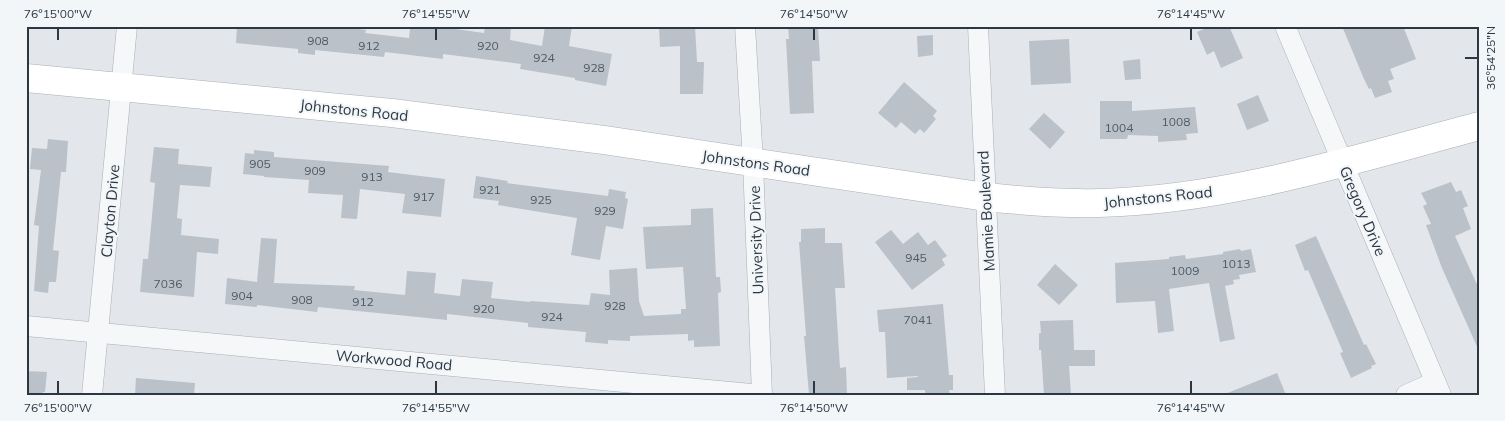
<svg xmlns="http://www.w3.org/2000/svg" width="1505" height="421" viewBox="0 0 1505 421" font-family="Mulish,sans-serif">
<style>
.building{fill:#bac1c8}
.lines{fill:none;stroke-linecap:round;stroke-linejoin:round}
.street-casing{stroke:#a8afb5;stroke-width:21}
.secondary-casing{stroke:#a8afb5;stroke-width:29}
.street{stroke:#f6f7f9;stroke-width:20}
.secondary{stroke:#fff;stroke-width:28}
.ticks{fill:none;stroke:#2b3743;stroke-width:2}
.labels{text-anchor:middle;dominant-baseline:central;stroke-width:4;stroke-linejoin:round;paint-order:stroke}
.number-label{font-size:12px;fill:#4f5a64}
.street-label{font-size:15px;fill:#2b3743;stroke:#f3f6f8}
.neatline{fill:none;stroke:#2b3743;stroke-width:2}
.ticks-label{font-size:12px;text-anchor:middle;fill:#2b3743}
</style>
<rect width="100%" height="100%" fill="#e3e7eb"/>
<g class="building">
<path d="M237,26H336L366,30L365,33L409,38L410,29H412V26H449V28L484,33L485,26H511L510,40L542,46L545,26H572L569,46L612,54L606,86L575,80V78L520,69L521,64L443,54V59L385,52L384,57L315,50V55L298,53V49L236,43Z"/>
<path d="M659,26H695L697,62H704L703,94H680V46L660,47Z"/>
<path d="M788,26H818L820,61H812L814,113L790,114L786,39H789Z"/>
<path d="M1211,26H1229L1243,58L1221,68L1214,51L1207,55L1197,32Z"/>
<path d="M1342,26H1403L1416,59L1390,69L1394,79L1388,81L1392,92L1375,98L1371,88L1369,89L1364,79Z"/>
<path d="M933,35V55L918,57L917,36Z"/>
<path d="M1069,39L1071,83L1031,85L1029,41Z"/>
<path d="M1140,59L1141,79L1125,80L1123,61Z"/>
<path d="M904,82L937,111L933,116L936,119L924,133L920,129L915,134L901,122L896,128L878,113Z"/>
<path d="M1258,95L1269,121L1247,130L1237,104Z"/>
<path d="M1100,101H1132V111L1195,107L1198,133L1186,134L1187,140L1158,142V136L1128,135L1127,139H1100Z"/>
<path d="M1044,113L1065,132L1050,149L1029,129Z"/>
<path d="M48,139L68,141L66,172H61L53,250L59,251L56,282H49L48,293L34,291L39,226L34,225L41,170L30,169L32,148L47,149Z"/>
<path d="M154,147L179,149L178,164L212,167L210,187L180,185L177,218L182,219L181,235L219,239L218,254L197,252L194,297L140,292L143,259H148L152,216L155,183L150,182Z"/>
<path d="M254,150L274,152V157L389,166L388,172L445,179L441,217L402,213L405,194L360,189L357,219L341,218L343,195L308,193L309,180L264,177V176L243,174L245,153L254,154Z"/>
<path d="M476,176L508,181L507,183L608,196L609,189L626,192L625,198L628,199L623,229L606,226L600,260L571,255L577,218L498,205L499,201L473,198Z"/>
<path d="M1451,182L1456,192L1461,190L1468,206L1463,208L1471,229L1455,236L1479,289V351L1442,268L1426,225L1431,224L1423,206L1427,204L1421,193Z"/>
<path d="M713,208L716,277H720L721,292L718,293L720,346L694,347V340L688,341V334L630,336V341L608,340V344L585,342L586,332L528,327V323L447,314V320L318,307L317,312L257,305V307L225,304L227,278L257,282L261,238L277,239L274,283L355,286L354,290L405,295L407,271L436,273L434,293L460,296L462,279L493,282L491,298L530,302V301L589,305L591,293L610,295L609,270L637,268L639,301L644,316L681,314V309H686L683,267L646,269L643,227L691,225V209Z"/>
<path d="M825,228V243H842L845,288H835L840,368L846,367L847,395H809L804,336H806L799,242H801V229Z"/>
<path d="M891,230L903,244L918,232L928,245L935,240L947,256L942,259L945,265L912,290L875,242Z"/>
<path d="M1316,236L1364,345L1366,344L1376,364L1371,366L1372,368L1351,378L1340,353L1343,352L1308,270L1305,271L1295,245Z"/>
<path d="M1240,249L1241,251L1251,249L1256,272L1239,275L1240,279L1233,280L1234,284L1225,286L1235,339L1220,342L1209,283L1169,289L1174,331L1158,333L1155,301L1116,303L1115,263L1169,259V257L1185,255L1186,259L1223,254V252Z"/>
<path d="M1055,264L1078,285L1059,305L1037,285Z"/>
<path d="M943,304L949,375H953V390H949L950,395H925V390H907V378L918,377L917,376L887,378L885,332H879L877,310Z"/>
<path d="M1073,320L1074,350H1095V366H1069L1071,395H1044L1041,350H1039V333H1041L1040,321Z"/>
<path d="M26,371L47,372L45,392H43V395H26Z"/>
<path d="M1277,373L1286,395H1226L1225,394Z"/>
<path d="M136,378L195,383L194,395H135Z"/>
</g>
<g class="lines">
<defs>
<g id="street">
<path d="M745,26L753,162L762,395"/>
<path d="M978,26L995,395"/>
<path d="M1285,26L1441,395"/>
<path d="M26,326L762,395"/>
<path d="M92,395L127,26"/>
<path d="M1406,395L1435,382"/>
</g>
<path id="secondary" d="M26,78L392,113L604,140L986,197C1023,201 1061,204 1099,203C1229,200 1355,159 1479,126"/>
</defs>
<use href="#street" class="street-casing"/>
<use href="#secondary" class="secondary-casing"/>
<use href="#street" class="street"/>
<use href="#secondary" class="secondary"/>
</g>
<path class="ticks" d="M58,28V40M436,28V40M814,28V40M1191,28V40M1465,58H1478M58,381V394M436,381V394M814,381V394M1191,381V394"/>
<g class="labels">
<g class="number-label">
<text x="318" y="40">908</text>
<text x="369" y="45">912</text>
<text x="488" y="45">920</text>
<text x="544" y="57">924</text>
<text x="594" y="67">928</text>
<text x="1176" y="121">1008</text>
<text x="1119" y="127">1004</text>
<text x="260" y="163">905</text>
<text x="315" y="170">909</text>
<text x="372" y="176">913</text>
<text x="490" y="189">921</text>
<text x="424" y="196">917</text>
<text x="541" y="199">925</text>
<text x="605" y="210">929</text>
<text x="916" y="257">945</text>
<text x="1236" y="263">1013</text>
<text x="1185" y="270">1009</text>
<text x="168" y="283">7036</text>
<text x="242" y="295">904</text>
<text x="302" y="299">908</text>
<text x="363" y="301">912</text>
<text x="615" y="305">928</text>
<text x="484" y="308">920</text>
<text x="552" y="316">924</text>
<text x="918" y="319">7041</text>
</g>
<g class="street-label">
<text transform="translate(354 110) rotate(6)">Johnstons Road</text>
<text transform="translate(756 163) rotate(8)">Johnstons Road</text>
<text transform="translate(1158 197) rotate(-6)">Johnstons Road</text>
<text transform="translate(110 211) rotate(-85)">Clayton Drive</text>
<text transform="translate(986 211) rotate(-93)">Mamie Boulevard</text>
<text transform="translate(1363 211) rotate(67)">Gregory Drive</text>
<text transform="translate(756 240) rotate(-92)">University Drive</text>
<text transform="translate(394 360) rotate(5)">Workwood Road</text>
</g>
</g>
<rect width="1505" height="421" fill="none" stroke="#f3f6f8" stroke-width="55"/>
<rect x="28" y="28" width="1450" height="366" class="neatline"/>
<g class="ticks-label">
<text x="58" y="18">76°15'00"W</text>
<text x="436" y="18">76°14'55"W</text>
<text x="814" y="18">76°14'50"W</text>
<text x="1191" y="18">76°14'45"W</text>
<text transform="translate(1491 58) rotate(-90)" y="4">36°54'25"N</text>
<text x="58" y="412">76°15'00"W</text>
<text x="436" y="412">76°14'55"W</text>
<text x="814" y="412">76°14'50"W</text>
<text x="1191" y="412">76°14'45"W</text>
</g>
</svg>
